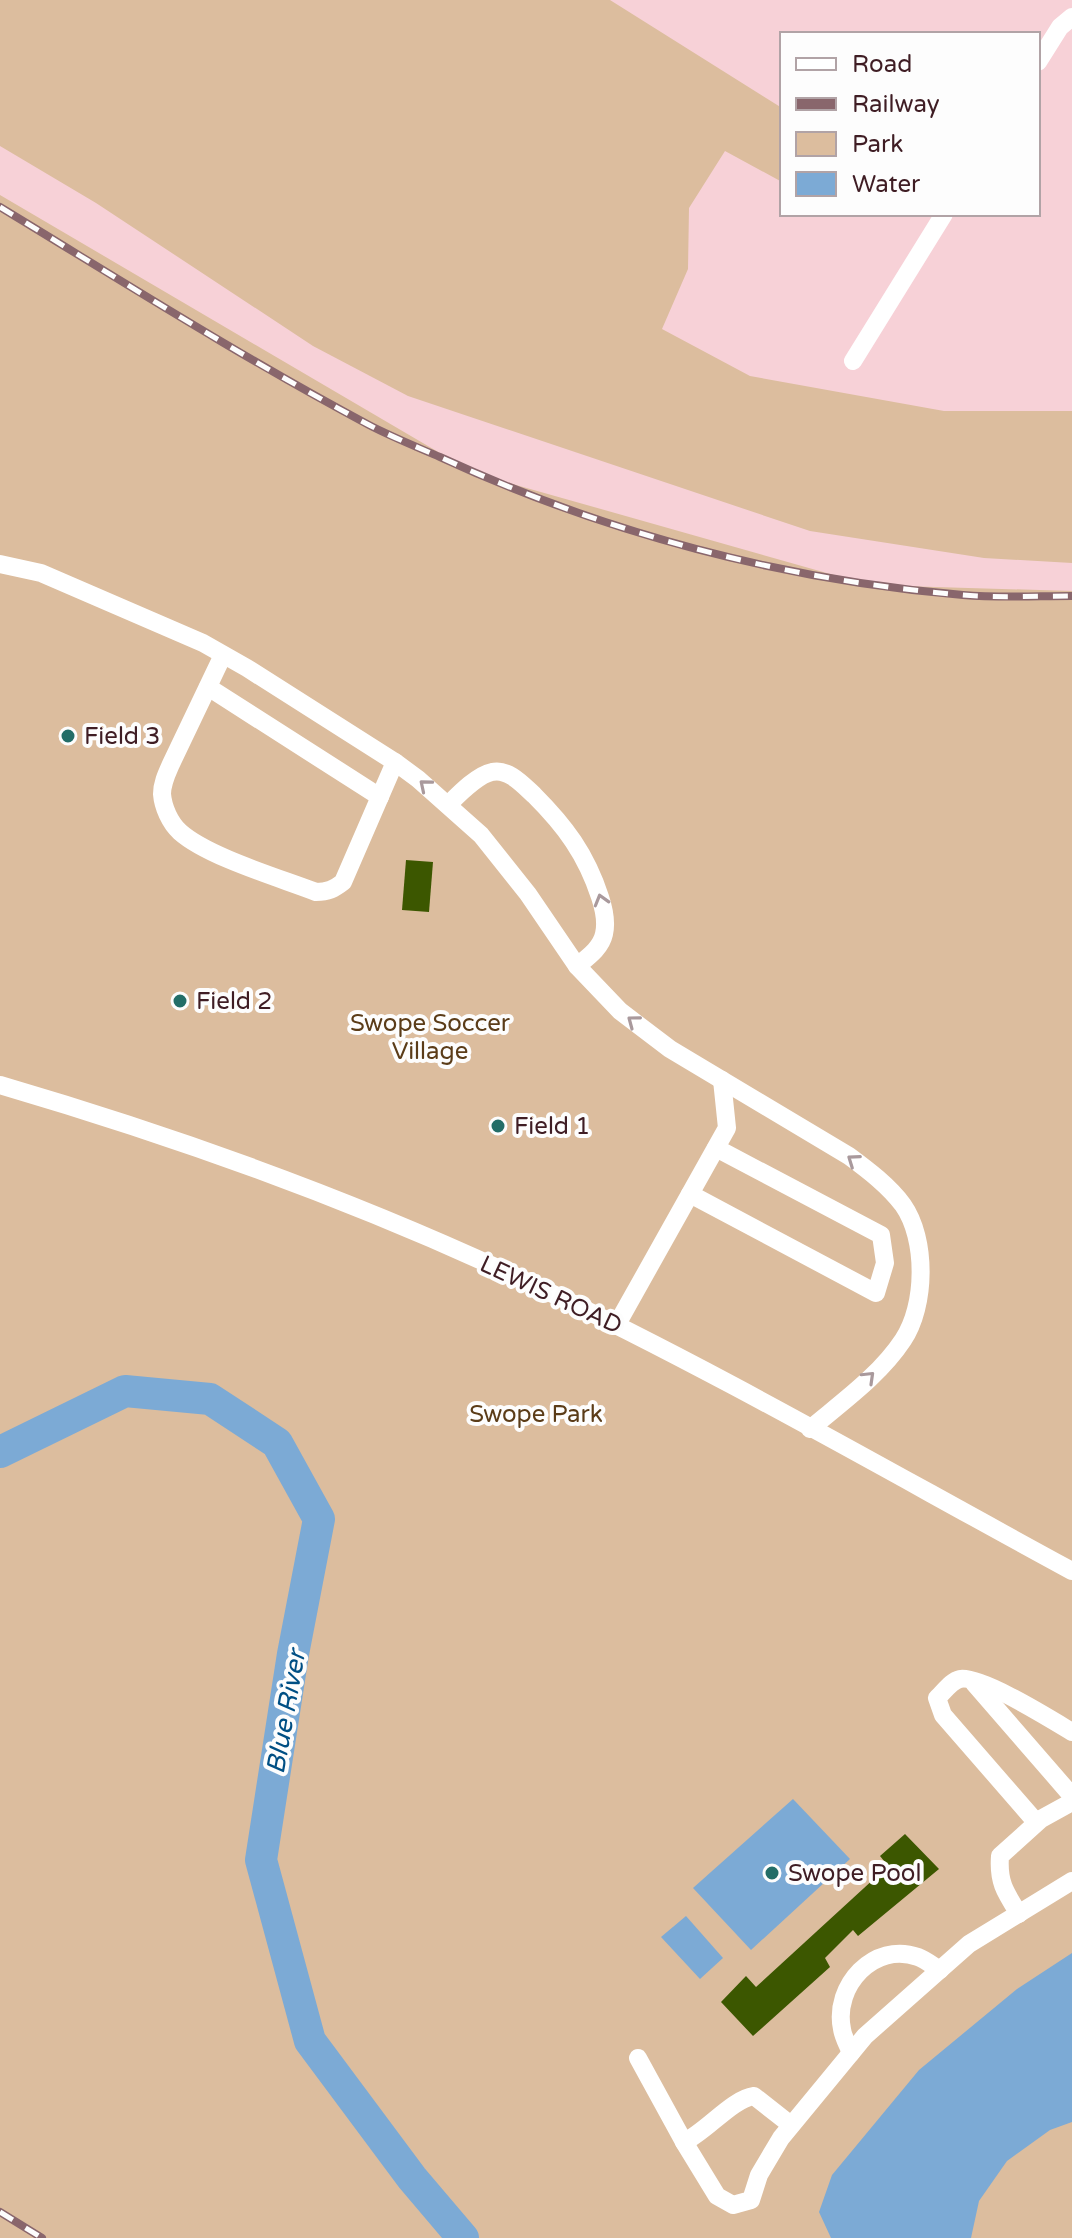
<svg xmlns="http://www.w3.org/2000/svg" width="1072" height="2238" viewBox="0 0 1072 2238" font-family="'Varela Round',sans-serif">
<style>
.green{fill:#dcbd9e}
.water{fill:#7caad5}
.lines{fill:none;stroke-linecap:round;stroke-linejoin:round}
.river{stroke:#7caad5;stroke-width:32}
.building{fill:#3c5700}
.minor{stroke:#fff;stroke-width:18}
.rail-casing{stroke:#89666c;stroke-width:8}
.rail{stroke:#fdfdfd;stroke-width:5;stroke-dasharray:15;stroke-linecap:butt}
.oneway{stroke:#a9999c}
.poi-dot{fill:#236d67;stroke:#fdfdfd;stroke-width:3}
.labels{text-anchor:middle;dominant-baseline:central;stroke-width:8;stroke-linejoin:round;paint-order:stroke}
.poi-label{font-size:24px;fill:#3f1d24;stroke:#fdfdfd;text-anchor:start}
.park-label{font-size:24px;fill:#5b3c18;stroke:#fdfdfd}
.street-label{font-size:24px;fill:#3f1d24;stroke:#fdfdfd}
.water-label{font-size:26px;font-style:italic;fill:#004f84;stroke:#fdfdfd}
</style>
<rect width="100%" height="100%" fill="#f7d1d7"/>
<g class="green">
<path d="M0,0H610L782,108V182L725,151L689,208L688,269L662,329L750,376L944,411H1072V563L984,558L810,531L408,396L313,346L96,203L0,146Z"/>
<path d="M0,195L474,473L869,585L1072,591V2238H0Z"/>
</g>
<g class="water">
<path d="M793,1799L850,1859L751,1950L693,1888Z"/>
<path d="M686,1916L723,1958L700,1979L661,1937Z"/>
<path d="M1072,1953V2122L1050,2130L1007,2161L979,2201L971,2238H831L819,2212L832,2175L919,2070L1017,1989Z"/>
</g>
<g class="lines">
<path class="river" d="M0,1452L125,1391L210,1399L277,1443L319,1519L293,1654L261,1860L310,2041L412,2178L463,2238"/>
</g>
<g class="building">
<path d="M406,860L433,862L429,912L402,910Z"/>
<path d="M905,1834L939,1869L858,1936L853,1930L825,1958L830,1967L753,2036L721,2002L746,1976L756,1987L888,1866L880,1856Z"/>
</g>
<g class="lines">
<g class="minor">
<path d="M1038,62L1060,27L1072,17"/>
<path d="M853,361L944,214"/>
<path d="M0,564L41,573L203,643L247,668L395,762L418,779L481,835L528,894L577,966L620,1011L670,1049L849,1156C868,1170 889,1186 903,1205C927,1239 926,1306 903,1340C880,1375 842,1402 810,1429"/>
<path d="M223,655L171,764C167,773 162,783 162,794C163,807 170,823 180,832C208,857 280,878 316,892C328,892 334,889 343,882L395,762"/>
<path d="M208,687L380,797"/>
<path d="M448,805C458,795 477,775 492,772C508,768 523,785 534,795C565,826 586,854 600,897C604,909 607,921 604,934C601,948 588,957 577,966"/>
<path d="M0,1085C181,1138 361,1203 532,1284C716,1371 893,1474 1072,1571"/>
<path d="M690,1194L876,1293L885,1263L881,1235L716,1148"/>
<path d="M616,1326L727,1128L722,1080"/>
<path d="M974,1683L1072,1796"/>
<path d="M1036,1822L943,1715L937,1698C944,1692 951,1681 960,1679C980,1675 1052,1720 1072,1732"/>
<path d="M1019,1914C1005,1892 998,1882 1000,1856L1041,1819L1072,1802"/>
<path d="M851,2053C848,2045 843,2037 842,2029C833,1986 874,1941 918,1957C926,1960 933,1966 940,1970"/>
<path d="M638,2058L684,2142L717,2196L733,2205L751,2200L759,2175L781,2138L865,2036L969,1944L1072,1881"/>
<path d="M684,2142C707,2131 732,2099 754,2096L791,2125"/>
</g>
<defs>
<g id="rail">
<path d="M0,207C122,281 243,358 369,425C392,437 417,447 440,457C605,533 783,580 963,595C999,598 1036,596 1072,596"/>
<path d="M0,2212L42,2238"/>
</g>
</defs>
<use href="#rail" class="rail-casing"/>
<use href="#rail" class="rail"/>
</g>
<defs><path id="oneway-chevron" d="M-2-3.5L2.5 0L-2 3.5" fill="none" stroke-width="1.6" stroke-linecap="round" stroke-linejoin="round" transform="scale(2)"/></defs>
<g class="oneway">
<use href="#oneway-chevron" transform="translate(425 785) rotate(-140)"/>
<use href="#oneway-chevron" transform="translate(601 900) rotate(-106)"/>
<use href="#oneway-chevron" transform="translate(633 1021) rotate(-143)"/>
<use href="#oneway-chevron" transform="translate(853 1160) rotate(-145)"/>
<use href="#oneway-chevron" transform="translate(869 1377) rotate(-44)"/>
</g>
<g class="poi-dot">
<circle cx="68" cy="736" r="8"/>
<circle cx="180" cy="1001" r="8"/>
<circle cx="498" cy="1126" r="8"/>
<circle cx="772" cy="1873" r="8"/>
</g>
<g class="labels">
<g class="poi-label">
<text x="84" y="736">Field 3</text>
<text x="196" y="1001">Field 2</text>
<text x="514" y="1126">Field 1</text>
<text x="788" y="1873">Swope Pool</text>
</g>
<g class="park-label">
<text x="430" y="1023">Swope Soccer<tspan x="430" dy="28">Village</tspan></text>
<text x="536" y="1414">Swope Park</text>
</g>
<g class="street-label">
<text transform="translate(551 1295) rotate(25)">LEWIS ROAD</text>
</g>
<g class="water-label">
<text transform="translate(286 1712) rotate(-80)">Blue River</text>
</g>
</g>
<rect x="780" y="32" width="260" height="184" fill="#fdfdfd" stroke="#b1a3a6" stroke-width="2"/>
<rect x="796" y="58" width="40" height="12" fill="#ffffff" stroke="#b1a3a6" stroke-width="2"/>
<text x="852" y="72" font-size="24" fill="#3f1d24">Road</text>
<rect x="796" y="98" width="40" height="12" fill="#89666c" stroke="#b1a3a6" stroke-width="2"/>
<text x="852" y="112" font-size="24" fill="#3f1d24">Railway</text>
<rect x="796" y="132" width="40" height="24" fill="#dcbd9e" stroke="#b1a3a6" stroke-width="2"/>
<text x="852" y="152" font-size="24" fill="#3f1d24">Park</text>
<rect x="796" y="172" width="40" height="24" fill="#7caad5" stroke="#b1a3a6" stroke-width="2"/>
<text x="852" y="192" font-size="24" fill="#3f1d24">Water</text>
</svg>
